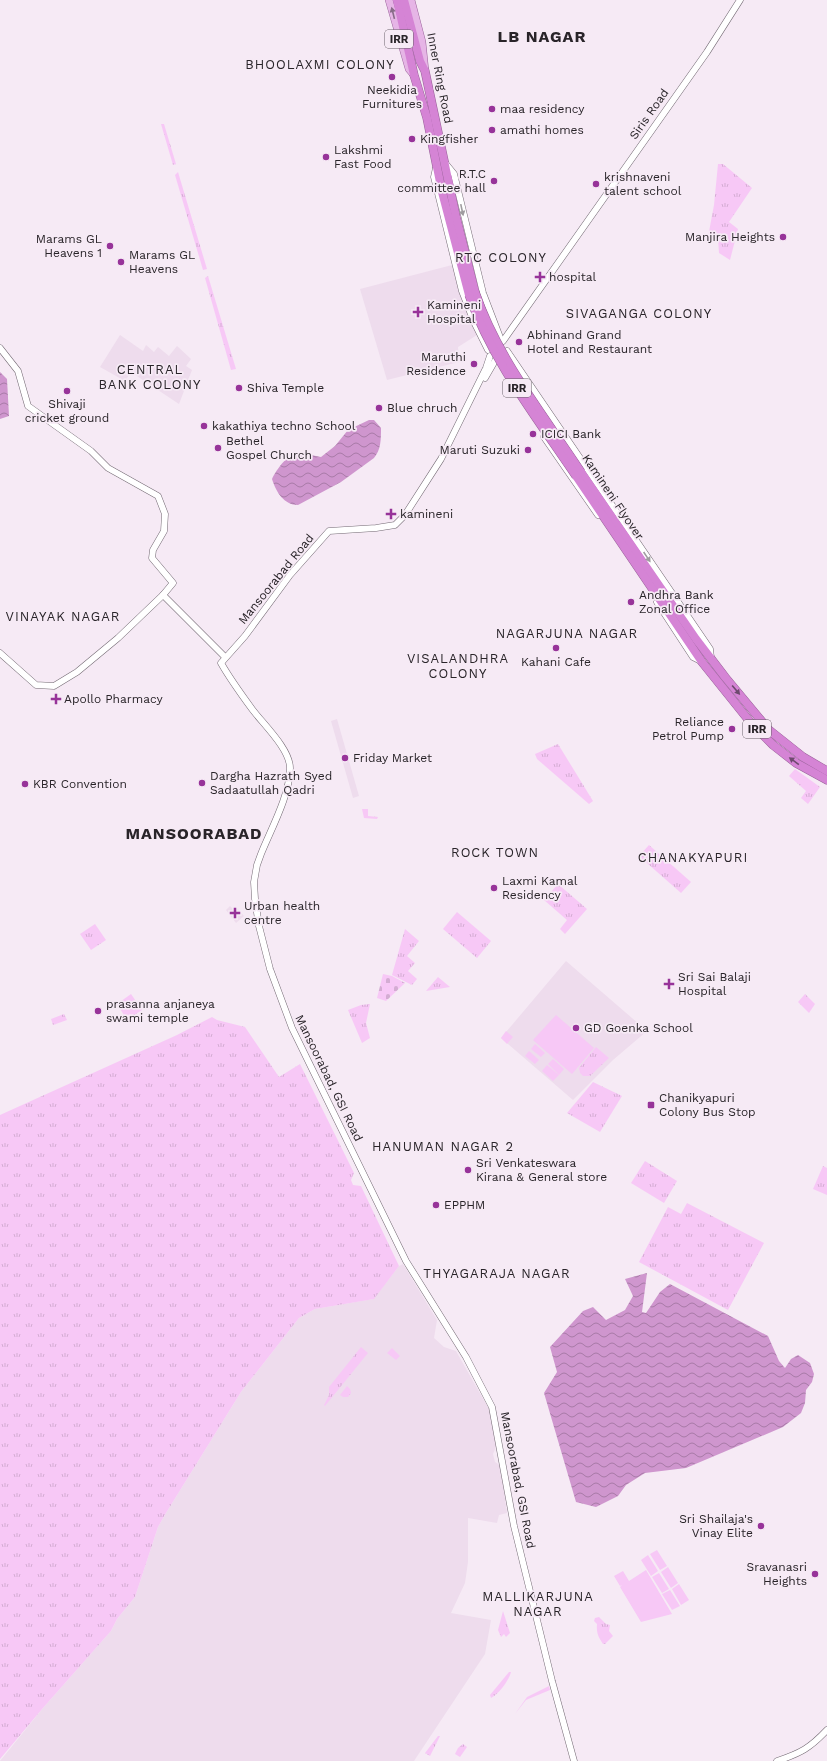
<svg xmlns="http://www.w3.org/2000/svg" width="827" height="1761" viewBox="0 0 827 1761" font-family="'Work Sans',sans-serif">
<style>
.built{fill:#eedced}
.grass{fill:url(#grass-tufts)}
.cemetery{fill:url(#cemetery-stones)}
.pitch{fill:#f7c8f6}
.water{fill:url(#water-waves)}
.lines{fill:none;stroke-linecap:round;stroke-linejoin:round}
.secondary-casing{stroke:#736973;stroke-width:7}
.primary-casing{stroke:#996299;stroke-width:8}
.highway-casing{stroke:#996299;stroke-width:9}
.secondary{stroke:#fff;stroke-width:6}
.primary{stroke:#e6b5e6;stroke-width:7}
.highway{stroke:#d584d5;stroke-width:8}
.highway-bridge-casing{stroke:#996299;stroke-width:9;stroke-linecap:butt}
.highway-bridge{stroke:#d584d5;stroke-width:8}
.oneway{fill:#886c88}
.oneway2{fill:#9f9c9f}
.oneway3{fill:#6e4a6e}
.poi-dot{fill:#973399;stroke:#f6eaf5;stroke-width:1.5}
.labels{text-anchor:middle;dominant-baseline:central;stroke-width:3.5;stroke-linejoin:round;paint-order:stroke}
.shield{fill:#f6eaf5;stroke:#665f66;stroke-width:1}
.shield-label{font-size:11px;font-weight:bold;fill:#292429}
.street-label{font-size:12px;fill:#292429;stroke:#f6eaf5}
.poi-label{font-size:12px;fill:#292429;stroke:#f6eaf5;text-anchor:start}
.neighbourhood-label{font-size:13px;letter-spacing:1px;fill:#292429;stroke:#f6eaf5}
.district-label{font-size:16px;font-weight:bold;letter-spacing:1px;fill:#292429;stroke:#f6eaf5}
</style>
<defs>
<pattern id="grass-tufts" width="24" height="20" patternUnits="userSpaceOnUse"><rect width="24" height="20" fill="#f7c8f6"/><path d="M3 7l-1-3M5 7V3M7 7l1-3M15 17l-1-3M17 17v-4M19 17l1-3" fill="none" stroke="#d4acd3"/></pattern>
<pattern id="cemetery-stones" width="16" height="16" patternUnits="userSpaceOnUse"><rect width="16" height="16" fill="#f7c8f6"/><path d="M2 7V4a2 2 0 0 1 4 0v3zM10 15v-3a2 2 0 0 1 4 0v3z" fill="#d4acd3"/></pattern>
<pattern id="water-waves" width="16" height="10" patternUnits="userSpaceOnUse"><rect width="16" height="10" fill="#cf96ce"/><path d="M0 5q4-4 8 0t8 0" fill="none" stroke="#a87aa7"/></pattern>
</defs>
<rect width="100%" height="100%" fill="#f6eaf5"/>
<g class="built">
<path d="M452,265L477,335L458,347L459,362L387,380L360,289Z"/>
<path d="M120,335L143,351L146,345L154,352L158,347L169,356L177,346L191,359L186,366L192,370L179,404L131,372L125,381L100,367Z"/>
<path d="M337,719L359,796L353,798L331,721Z"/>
<path d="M230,906L233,909L236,907L244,916L236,923L226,910Z"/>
<path d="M566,961L647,1031L613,1060L573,1100L501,1038Z"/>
<path d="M403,1264L437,1320L434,1338L444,1347L456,1351L490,1411L496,1447L493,1454L495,1462L500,1465L507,1513L499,1515L497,1523L468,1518V1562L465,1583L451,1613L491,1620L485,1654L414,1761H0L43,1708L111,1631L117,1619L135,1597L158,1527L166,1513L241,1392L299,1318L315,1309L373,1299L399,1266Z"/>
</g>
<g class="grass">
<path d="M161,124H164L176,164L173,165Z"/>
<path d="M718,164H723L752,188L729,222L738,229L730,260L719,253L718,239L708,237L714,205Z"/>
<path d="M178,172L207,269L203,270L175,175Z"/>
<path d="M208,276L236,369L231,370L205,278Z"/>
<path d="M558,744L593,801L589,804L537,759L535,754Z"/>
<path d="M795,769L820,787L808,804L801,798L806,791L789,776Z"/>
<path d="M362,809H368V816L378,817L377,819L364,818Z"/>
<path d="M649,845L691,882L681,893L639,856Z"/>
<path d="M558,884L587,909L565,934L560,929L567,920L544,900Z"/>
<path d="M457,912L491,941L477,958L443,929Z"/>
<path d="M95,924L106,940L91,950L80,934Z"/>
<path d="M405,929L419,941L407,956L415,963L408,971L417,979L412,985L392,975Z"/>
<path d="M438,977L450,987L426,991Z"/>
<path d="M131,994L142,1010L127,1020L117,1004Z"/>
<path d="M805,994L815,1004L809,1013L798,1002Z"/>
<path d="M370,1004L366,1023L370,1038L362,1043L348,1010L361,1005Z"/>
<path d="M64,1014L67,1020L53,1025L51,1019Z"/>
<path d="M212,1017L217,1020L245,1027L279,1077L300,1064L354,1173L351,1180L353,1185L361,1186L399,1266L374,1299L315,1309L299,1318L241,1392L166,1513L158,1527L135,1597L117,1619L111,1631L43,1708L0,1759V1115L177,1035Z"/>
<path d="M596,1047L609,1058L590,1076H583L580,1073L579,1068Z"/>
<path d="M593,1082L622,1096L600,1132L567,1113Z"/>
<path d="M645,1161L677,1181L664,1203L631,1183Z"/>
<path d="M823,1166L827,1168V1195L813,1189Z"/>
<path d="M687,1203L764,1243L728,1310L639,1262L668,1207L681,1214Z"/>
<path d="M361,1347L368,1353L325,1406L324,1405L329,1395V1387Z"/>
<path d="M347,1386L350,1389L351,1393L348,1397H343L340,1395Z"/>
<path d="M503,1611L510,1633L506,1637L504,1634L501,1637L498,1630Z"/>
<path d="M599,1617L606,1624L610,1625L609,1631L613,1636L605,1644H603C599,1638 596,1633 597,1624L594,1621L595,1618Z"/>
<path d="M509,1672H511C509,1680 499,1694 491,1698L490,1695Z"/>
<path d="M549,1686L550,1690L526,1700L515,1714L527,1697Z"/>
<path d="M438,1736H440L430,1756L425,1753Z"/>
<path d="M463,1744L467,1747L460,1757L455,1754L458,1748Z"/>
</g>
<path class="cemetery" d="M383,974L392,976L405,983L386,1001L377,998Z"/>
<g class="pitch">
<path d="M556,1015L594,1048L572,1074L533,1040Z"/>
<path d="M506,1031L513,1037L507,1044L501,1038Z"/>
<path d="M535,1044L545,1053L541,1057L531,1049Z"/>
<path d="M529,1051L539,1060L535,1064L525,1056Z"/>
<path d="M553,1059L564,1069L559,1075L548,1064Z"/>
<path d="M547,1065L559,1075L553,1081L542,1071Z"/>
<path d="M392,1348L400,1356L396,1360L387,1353Z"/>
<path d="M657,1550L667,1566L660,1570L650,1554Z"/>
<path d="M648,1555L658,1571L651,1576L641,1560Z"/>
<path d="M668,1567L678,1583L671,1588L661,1572Z"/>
<path d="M646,1570L672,1614L641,1622L620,1587L622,1585L620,1586L614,1576L623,1571L629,1581Z"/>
<path d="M659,1573L669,1589L662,1593L652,1577Z"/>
<path d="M679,1584L689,1600L681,1605L672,1589Z"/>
<path d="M670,1590L680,1606L672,1610L662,1594Z"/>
</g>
<g class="water">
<path d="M0,372L7,379L9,416L0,419Z"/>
<path d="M369,420H374L381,428C381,439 381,450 374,458L341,482L298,505C284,505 276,492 272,479C277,469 289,451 302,453C308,454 314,456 321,457L335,446L348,430Z"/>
<path d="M647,1273L642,1312L646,1313L660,1292L670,1284L768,1336L779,1361L785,1368L791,1359L798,1355L810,1363L814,1374L812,1382L806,1390L805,1403L801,1413L783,1427L686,1468L645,1473L626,1485L618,1496L596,1507L576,1502L544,1393L557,1372L550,1347L583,1311L593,1307L606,1320L625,1310L633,1296L625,1279Z"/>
</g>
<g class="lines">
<defs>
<g id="secondary">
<path d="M445,163L454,174L483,293L501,340"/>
<path d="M436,168L434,177L462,291L474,322L488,350"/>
<path d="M503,341L707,52L740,0"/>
<path d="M0,348L18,371L28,406L91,451L108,468L158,496L165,514L164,531L153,550L152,558L173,583L163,595L118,638L77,672L54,686L36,685L0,653"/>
<path d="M507,351L710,649L711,658"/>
<path d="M490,356L486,368L441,459L405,515L395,525L376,528L329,531L290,575L245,636L221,663C230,679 241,694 252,709C263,724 290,749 290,768C290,795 271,829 261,854L257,865L254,882L255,899L259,926L270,969L292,1028L406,1261L466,1357L492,1407L514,1526L552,1681L574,1761"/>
<path d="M485,378L496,359"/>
<path d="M544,437L598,515"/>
<path d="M163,595L225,657"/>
<path d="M657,602L693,657L701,661"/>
<path d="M777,1761C801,1753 810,1748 827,1730"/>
</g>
<g id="primary">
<path d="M389,0L409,69L414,75"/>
<path d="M411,0L422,42L425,71"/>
</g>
<g id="highway">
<path d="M397,0L414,75L427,118L442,192L469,295"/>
<path d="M404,0L420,61L425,71L456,217L475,292"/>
<path d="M581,472L696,639L725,677L769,730L803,757L827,771"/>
<path d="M576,476L702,662L751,723L773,745L796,763L827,780"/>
</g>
</defs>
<use href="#secondary" class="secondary-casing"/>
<use href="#primary" class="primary-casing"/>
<use href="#highway" class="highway-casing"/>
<use href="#secondary" class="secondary"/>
<use href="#primary" class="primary"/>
<use href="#highway" class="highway"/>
<defs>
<g id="highway-bridge">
<path d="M475,292C498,359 543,414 581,472"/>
<path d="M469,295C492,361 537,418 576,476"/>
</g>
</defs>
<use href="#highway-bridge" class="highway-bridge-casing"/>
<use href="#highway-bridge" class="highway-bridge"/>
</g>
<defs><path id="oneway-solid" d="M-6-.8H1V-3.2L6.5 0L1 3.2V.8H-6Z"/></defs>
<use class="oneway" href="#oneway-solid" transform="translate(393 13) rotate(-104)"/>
<g class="oneway2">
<use href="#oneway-solid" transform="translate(462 210) rotate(78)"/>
<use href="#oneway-solid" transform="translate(647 557) rotate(56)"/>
</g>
<g class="oneway3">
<use href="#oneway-solid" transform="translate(736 690) rotate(50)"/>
<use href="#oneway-solid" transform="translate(794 761) rotate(-144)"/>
</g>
<g class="poi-dot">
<circle cx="392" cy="77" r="4"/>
<circle cx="492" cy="109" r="4"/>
<circle cx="492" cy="130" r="4"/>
<circle cx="412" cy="139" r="4"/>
<circle cx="326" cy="157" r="4"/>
<circle cx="494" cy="181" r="4"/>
<circle cx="596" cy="184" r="4"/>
<circle cx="783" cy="237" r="4"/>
<circle cx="110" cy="246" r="4"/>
<circle cx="121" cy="262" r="4"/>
<path d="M538 271h4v4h4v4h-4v4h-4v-4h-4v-4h4z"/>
<path d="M416 306h4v4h4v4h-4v4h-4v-4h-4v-4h4z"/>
<circle cx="519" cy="342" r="4"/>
<circle cx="474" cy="364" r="4"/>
<circle cx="239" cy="388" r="4"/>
<circle cx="67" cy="391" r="4"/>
<circle cx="379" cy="408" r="4"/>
<circle cx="204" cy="426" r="4"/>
<circle cx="533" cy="434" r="4"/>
<circle cx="218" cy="448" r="4"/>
<circle cx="528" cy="450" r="4"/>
<path d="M389 508h4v4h4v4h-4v4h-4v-4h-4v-4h4z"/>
<circle cx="631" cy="602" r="4"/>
<circle cx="556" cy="648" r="4"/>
<path d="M54 693h4v4h4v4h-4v4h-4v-4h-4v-4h4z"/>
<circle cx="732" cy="729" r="4"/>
<circle cx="345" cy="758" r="4"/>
<circle cx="202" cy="783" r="4"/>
<circle cx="25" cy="784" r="4"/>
<circle cx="494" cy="888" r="4"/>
<path d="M233 907h4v4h4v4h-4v4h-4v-4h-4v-4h4z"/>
<path d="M667 978h4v4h4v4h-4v4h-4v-4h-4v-4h4z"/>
<circle cx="98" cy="1011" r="4"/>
<circle cx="576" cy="1028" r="4"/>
<rect x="647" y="1101" width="8" height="8" rx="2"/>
<circle cx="468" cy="1170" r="4"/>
<circle cx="436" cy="1205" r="4"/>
<circle cx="761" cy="1526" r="4"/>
<circle cx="815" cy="1574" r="4"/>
</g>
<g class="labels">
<g class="shield">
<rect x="385" y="30" width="28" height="18" rx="3"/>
<rect x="503" y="379" width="28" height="18" rx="3"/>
<rect x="743" y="720" width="28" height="18" rx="3"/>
</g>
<g class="shield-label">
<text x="399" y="39">IRR</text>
<text x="517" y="388">IRR</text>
<text x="757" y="729">IRR</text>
</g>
<g class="street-label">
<text transform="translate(440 78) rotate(79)">Inner Ring Road</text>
<text transform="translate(649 114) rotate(-55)">Siris Road</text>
<text transform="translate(613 497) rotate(56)">Kamineni Flyover</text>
<text transform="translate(276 579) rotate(-51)">Mansoorabad Road</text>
<text transform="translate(329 1078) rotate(64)">Mansoorabad, GSI Road</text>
<text transform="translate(518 1480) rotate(79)">Mansoorabad, GSI Road</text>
</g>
<g class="poi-label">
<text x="392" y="90" text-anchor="middle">Neekidia<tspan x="392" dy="14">Furnitures</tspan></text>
<text x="500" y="109">maa residency</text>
<text x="500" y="130">amathi homes</text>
<text x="420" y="139">Kingfisher</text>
<text x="334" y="150">Lakshmi<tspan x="334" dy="14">Fast Food</tspan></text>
<text x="486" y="174" text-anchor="end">R.T.C<tspan x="486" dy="14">committee hall</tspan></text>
<text x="604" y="177">krishnaveni<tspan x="604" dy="14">talent school</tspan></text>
<text x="775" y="237" text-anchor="end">Manjira Heights</text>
<text x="102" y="239" text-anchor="end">Marams GL<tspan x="102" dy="14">Heavens 1</tspan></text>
<text x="129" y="255">Marams GL<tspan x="129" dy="14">Heavens</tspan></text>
<text x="549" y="277">hospital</text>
<text x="427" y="305">Kamineni<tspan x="427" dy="14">Hospital</tspan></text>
<text x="527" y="335">Abhinand Grand<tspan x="527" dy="14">Hotel and Restaurant</tspan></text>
<text x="466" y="357" text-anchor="end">Maruthi<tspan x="466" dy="14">Residence</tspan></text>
<text x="247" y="388">Shiva Temple</text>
<text x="67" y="404" text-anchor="middle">Shivaji<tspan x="67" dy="14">cricket ground</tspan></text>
<text x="387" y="408">Blue chruch</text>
<text x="212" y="426">kakathiya techno School</text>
<text x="541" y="434">ICICI Bank</text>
<text x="226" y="441">Bethel<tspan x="226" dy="14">Gospel Church</tspan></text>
<text x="520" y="450" text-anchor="end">Maruti Suzuki</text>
<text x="400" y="514">kamineni</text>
<text x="639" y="595">Andhra Bank<tspan x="639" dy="14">Zonal Office</tspan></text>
<text x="556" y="662" text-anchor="middle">Kahani Cafe</text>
<text x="64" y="699">Apollo Pharmacy</text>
<text x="724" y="722" text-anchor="end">Reliance<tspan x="724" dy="14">Petrol Pump</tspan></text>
<text x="353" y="758">Friday Market</text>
<text x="210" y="776">Dargha Hazrath Syed<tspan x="210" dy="14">Sadaatullah Qadri</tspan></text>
<text x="33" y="784">KBR Convention</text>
<text x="502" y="881">Laxmi Kamal<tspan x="502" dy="14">Residency</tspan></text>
<text x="244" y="906">Urban health<tspan x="244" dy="14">centre</tspan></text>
<text x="678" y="977">Sri Sai Balaji<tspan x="678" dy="14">Hospital</tspan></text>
<text x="106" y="1004">prasanna anjaneya<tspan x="106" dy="14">swami temple</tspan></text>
<text x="584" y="1028">GD Goenka School</text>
<text x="659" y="1098">Chanikyapuri<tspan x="659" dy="14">Colony Bus Stop</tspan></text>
<text x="476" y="1163">Sri Venkateswara<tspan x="476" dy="14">Kirana &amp; General store</tspan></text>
<text x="444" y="1205">EPPHM</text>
<text x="753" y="1519" text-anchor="end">Sri Shailaja's<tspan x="753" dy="14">Vinay Elite</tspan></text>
<text x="807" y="1567" text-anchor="end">Sravanasri<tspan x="807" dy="14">Heights</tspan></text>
</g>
<g class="neighbourhood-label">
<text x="320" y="64">BHOOLAXMI COLONY</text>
<text x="501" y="257">RTC COLONY</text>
<text x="639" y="313">SIVAGANGA COLONY</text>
<text x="150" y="369">CENTRAL<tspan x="150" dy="15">BANK COLONY</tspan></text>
<text x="63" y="616">VINAYAK NAGAR</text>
<text x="567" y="633">NAGARJUNA NAGAR</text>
<text x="458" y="658">VISALANDHRA<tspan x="458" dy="15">COLONY</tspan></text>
<text x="495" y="852">ROCK TOWN</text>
<text x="693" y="857">CHANAKYAPURI</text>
<text x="443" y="1146">HANUMAN NAGAR 2</text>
<text x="497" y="1273">THYAGARAJA NAGAR</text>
<text x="538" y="1596">MALLIKARJUNA<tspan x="538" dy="15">NAGAR</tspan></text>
</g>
<g class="district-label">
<text x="542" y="36">LB NAGAR</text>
<text x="194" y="833">MANSOORABAD</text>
</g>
</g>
</svg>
